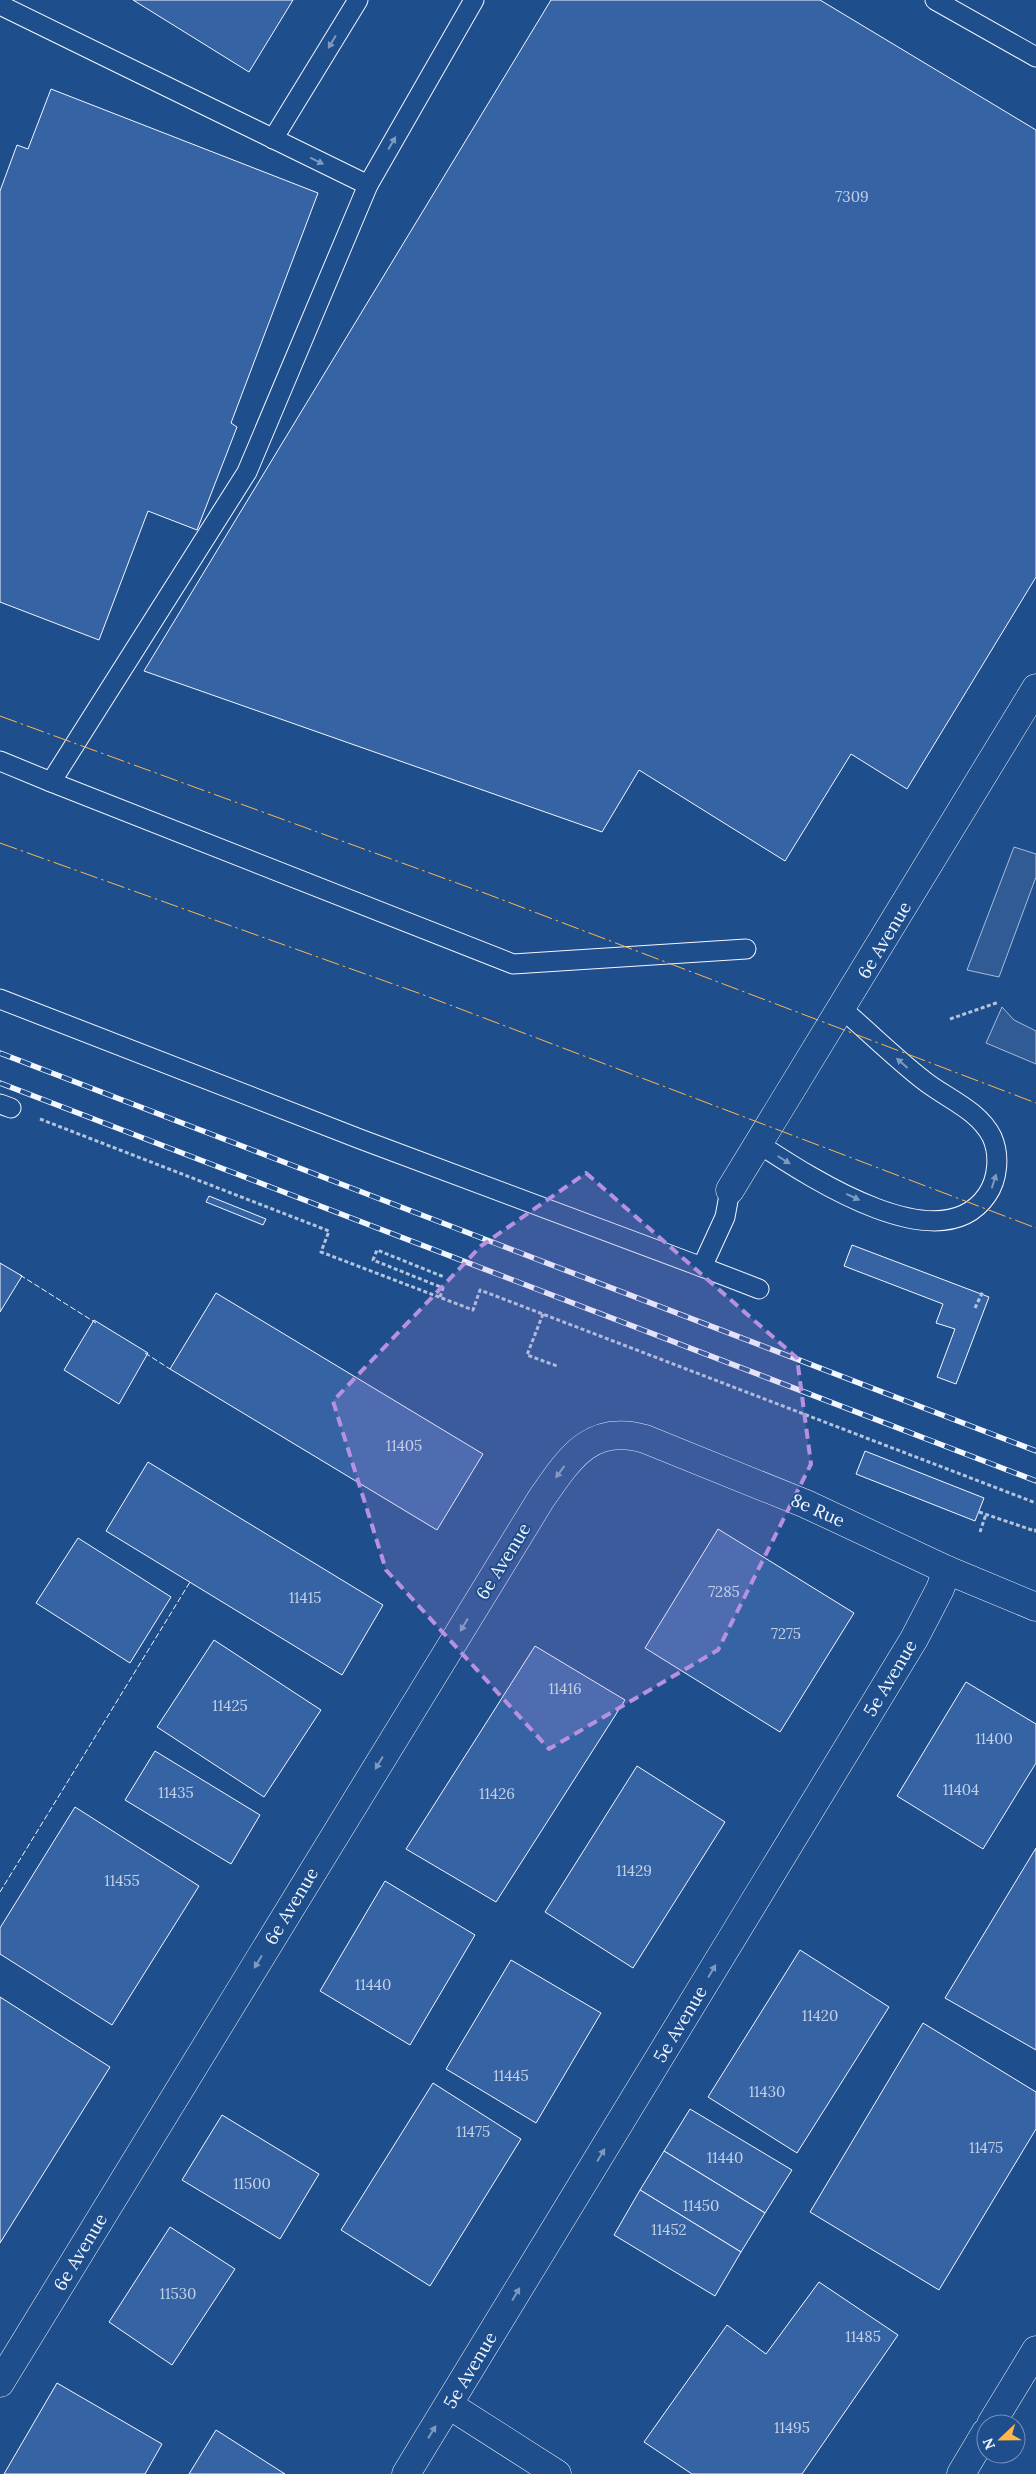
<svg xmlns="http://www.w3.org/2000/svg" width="1036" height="2474" viewBox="0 0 1036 2474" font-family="Lora,serif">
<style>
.parking{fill:#305b95;stroke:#a8bbd7}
.building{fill:#3563a3;stroke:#f2f6ff}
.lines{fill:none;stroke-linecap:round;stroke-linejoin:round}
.lane-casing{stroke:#f2f6ff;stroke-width:21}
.street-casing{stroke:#f2f6ff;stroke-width:29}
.path{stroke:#b3c4dc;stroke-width:3;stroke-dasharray:4 2.5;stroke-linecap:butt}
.lane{stroke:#1f4e8c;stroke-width:19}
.street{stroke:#1f4e8c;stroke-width:28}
.rail-casing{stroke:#f2f6ff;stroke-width:5.5}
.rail{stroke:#1f4e8c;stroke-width:4;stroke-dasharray:11;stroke-linecap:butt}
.fence{stroke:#f2f6ff;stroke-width:1;stroke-dasharray:6 2.5;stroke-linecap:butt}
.power{stroke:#ffb74d;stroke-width:1;stroke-dasharray:18 4 2.5 4;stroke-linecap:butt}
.oneway{fill:#7e9ac0}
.marked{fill:#b691df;fill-opacity:0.2;stroke:#b691df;stroke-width:4;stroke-dasharray:10 6;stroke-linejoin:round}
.labels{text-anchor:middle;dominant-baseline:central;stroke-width:4;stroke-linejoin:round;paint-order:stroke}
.number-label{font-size:15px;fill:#c3d1e8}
.street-label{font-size:18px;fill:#f2f6ff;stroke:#1f4e8c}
</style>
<rect width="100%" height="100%" fill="#1f4e8c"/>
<g class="parking">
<path d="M1014,847L1036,854V877L999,977L967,970Z"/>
<path d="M1002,1007L1014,1020L1036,1031V1064L986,1043Z"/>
</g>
<g class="building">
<path d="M133,0H293L249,72Z"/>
<path d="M551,0H820L1036,130V577L907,789L851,754L785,861L639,770L602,832L144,671Z"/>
<path d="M51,89L318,193L231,423L237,427L197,530L148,511L99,640L0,602V191L17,145L28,149Z"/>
<path d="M209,1196L266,1219L263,1225L206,1202Z"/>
<path d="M852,1245L989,1297L956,1384L937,1377L955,1329L936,1323L943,1304L844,1266Z"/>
<path d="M0,1263L22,1276L0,1312Z"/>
<path d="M216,1293L483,1454L437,1530L170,1369Z"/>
<path d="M94,1320L148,1353L119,1404L64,1370Z"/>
<path d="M865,1451L984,1498L975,1521L856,1474Z"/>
<path d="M148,1462L383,1605L342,1675L106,1531Z"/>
<path d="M718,1529L854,1613L780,1732L645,1648Z"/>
<path d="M78,1538L171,1597L130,1663L36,1603Z"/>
<path d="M214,1640L321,1710L264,1797L157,1727Z"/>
<path d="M535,1646L625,1700L496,1902L406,1849Z"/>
<path d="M966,1682L1036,1724V1763L983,1849L897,1796Z"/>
<path d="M155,1751L260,1815L231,1864L125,1800Z"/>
<path d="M637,1766L725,1822L633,1968L545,1912Z"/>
<path d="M75,1807L199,1886L112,2025L0,1954V1928Z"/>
<path d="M1036,1848V2050L945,1998Z"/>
<path d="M385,1881L475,1935L410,2045L320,1991Z"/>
<path d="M800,1950L889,2007L797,2153L708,2097Z"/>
<path d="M511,1960L601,2013L536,2123L446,2069Z"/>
<path d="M0,1997L110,2067L0,2243Z"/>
<path d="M923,2023L1036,2092V2129L939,2290L810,2212Z"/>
<path d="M433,2083L521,2139L430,2286L341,2230Z"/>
<path d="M690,2109L792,2170L765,2213L664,2151Z"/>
<path d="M222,2115L319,2174L280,2239L182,2180Z"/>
<path d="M664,2151L765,2213L741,2252L640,2190Z"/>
<path d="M640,2190L741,2252L715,2296L614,2235Z"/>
<path d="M170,2227L235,2269L172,2365L109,2322Z"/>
<path d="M819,2282L898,2335L802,2474H692L644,2442L727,2325L766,2354Z"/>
<path d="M57,2383L162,2444L145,2474H4Z"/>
<path d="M216,2430L285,2474H189Z"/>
</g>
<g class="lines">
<defs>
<g id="lane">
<path d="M935,0L1036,57"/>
<path d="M0,5L368,185"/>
<path d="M273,139L358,0"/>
<path d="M0,761L51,782L247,472L368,185L474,0"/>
<path d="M51,782L513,964L746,949"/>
<path d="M0,999L360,1139L702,1267L725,1217L730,1190"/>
<path d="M0,1104L11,1108"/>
<path d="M759,1144C808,1176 940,1264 987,1195C998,1179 1000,1155 992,1137C978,1109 945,1098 922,1079C894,1057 869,1032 842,1009"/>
<path d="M702,1267L759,1289"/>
</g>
<g id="street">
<path d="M730,1190L1036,688"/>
<path d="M0,2383L541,1499C569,1459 590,1423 645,1439L806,1504L947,1570L1036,1607"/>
<path d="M449,2405L557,2474"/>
<path d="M991,2424L1036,2350"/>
<path d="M406,2474L914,1639L940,1589L947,1570"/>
<path d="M961,2474L986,2432"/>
</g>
</defs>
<use href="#lane" class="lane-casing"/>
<use href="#street" class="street-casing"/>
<g class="path">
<path d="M950,1019L999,1002"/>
<path d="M40,1119L329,1231L321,1252L473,1310L480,1290L1036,1503"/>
<path d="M440,1297L443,1288L373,1260L377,1250L444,1277"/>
<path d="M975,1308L983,1291"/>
<path d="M543,1314L527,1355L557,1366"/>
<path d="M979,1512L1035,1531L1036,1529"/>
<path d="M980,1532L986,1514"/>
</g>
<use href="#lane" class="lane"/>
<use href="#street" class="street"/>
<defs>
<g id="rail">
<path d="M0,1053L1036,1451"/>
<path d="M0,1083L1036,1481"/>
</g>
</defs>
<use href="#rail" class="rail-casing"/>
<use href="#rail" class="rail"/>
<g class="fence">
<path d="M20,1275L96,1323"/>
<path d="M145,1353L170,1369"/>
<path d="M0,1892L190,1582"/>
</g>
<g class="power">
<path d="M0,716L487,894L1036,1103"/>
<path d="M0,843L421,994L1036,1228"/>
</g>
</g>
<defs><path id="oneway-solid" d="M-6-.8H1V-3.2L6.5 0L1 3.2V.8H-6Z" transform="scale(1.25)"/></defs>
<g class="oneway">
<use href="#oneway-solid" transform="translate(332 42) rotate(121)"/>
<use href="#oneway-solid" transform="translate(392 143) rotate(-60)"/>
<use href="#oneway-solid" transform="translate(317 161) rotate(26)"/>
<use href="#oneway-solid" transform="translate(902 1063) rotate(-139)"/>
<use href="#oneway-solid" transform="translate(784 1160) rotate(32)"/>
<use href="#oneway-solid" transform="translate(994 1181) rotate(-73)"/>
<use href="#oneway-solid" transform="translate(853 1197) rotate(25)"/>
<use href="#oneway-solid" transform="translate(560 1472) rotate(126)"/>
<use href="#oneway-solid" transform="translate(464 1625) rotate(121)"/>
<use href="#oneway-solid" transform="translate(379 1763) rotate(121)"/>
<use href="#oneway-solid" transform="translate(258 1962) rotate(121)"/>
<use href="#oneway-solid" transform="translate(712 1971) rotate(-59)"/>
<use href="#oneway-solid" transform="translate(601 2155) rotate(-59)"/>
<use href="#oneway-solid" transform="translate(516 2294) rotate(-59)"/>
<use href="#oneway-solid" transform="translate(432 2432) rotate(-58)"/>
</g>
<path class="marked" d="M586,1173L797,1358L811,1464L718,1650L549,1749L386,1570L333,1401L481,1246Z"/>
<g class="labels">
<g class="number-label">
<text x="852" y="196">7309</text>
<text x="404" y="1445">11405</text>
<text x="724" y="1591">7285</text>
<text x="305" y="1597">11415</text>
<text x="786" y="1633">7275</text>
<text x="565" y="1688">11416</text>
<text x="230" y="1705">11425</text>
<text x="994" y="1738">11400</text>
<text x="961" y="1789">11404</text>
<text x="176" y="1792">11435</text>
<text x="497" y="1793">11426</text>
<text x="634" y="1870">11429</text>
<text x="122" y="1880">11455</text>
<text x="373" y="1984">11440</text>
<text x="820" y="2015">11420</text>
<text x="511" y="2075">11445</text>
<text x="767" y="2091">11430</text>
<text x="473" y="2131">11475</text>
<text x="986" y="2147">11475</text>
<text x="725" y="2157">11440</text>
<text x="252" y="2183">11500</text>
<text x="701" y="2205">11450</text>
<text x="669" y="2229">11452</text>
<text x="178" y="2293">11530</text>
<text x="863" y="2336">11485</text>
<text x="792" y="2427">11495</text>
</g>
<g class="street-label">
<text transform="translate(884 940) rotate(-59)">6e Avenue</text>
<text transform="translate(818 1510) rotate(24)">8e Rue</text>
<text transform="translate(503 1561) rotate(-58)">6e Avenue</text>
<text transform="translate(890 1678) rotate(-59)">5e Avenue</text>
<text transform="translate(291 1906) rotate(-59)">6e Avenue</text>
<text transform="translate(680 2024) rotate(-59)">5e Avenue</text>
<text transform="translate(80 2252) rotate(-59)">6e Avenue</text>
<text transform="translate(470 2370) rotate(-59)">5e Avenue</text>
</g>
</g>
<g transform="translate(1001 2439) rotate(248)"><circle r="24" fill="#1f4e8c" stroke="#7391ba"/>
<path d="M0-4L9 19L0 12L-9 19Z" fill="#ffb74d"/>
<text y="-8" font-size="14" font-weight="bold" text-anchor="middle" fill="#f2f6ff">N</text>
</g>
</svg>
